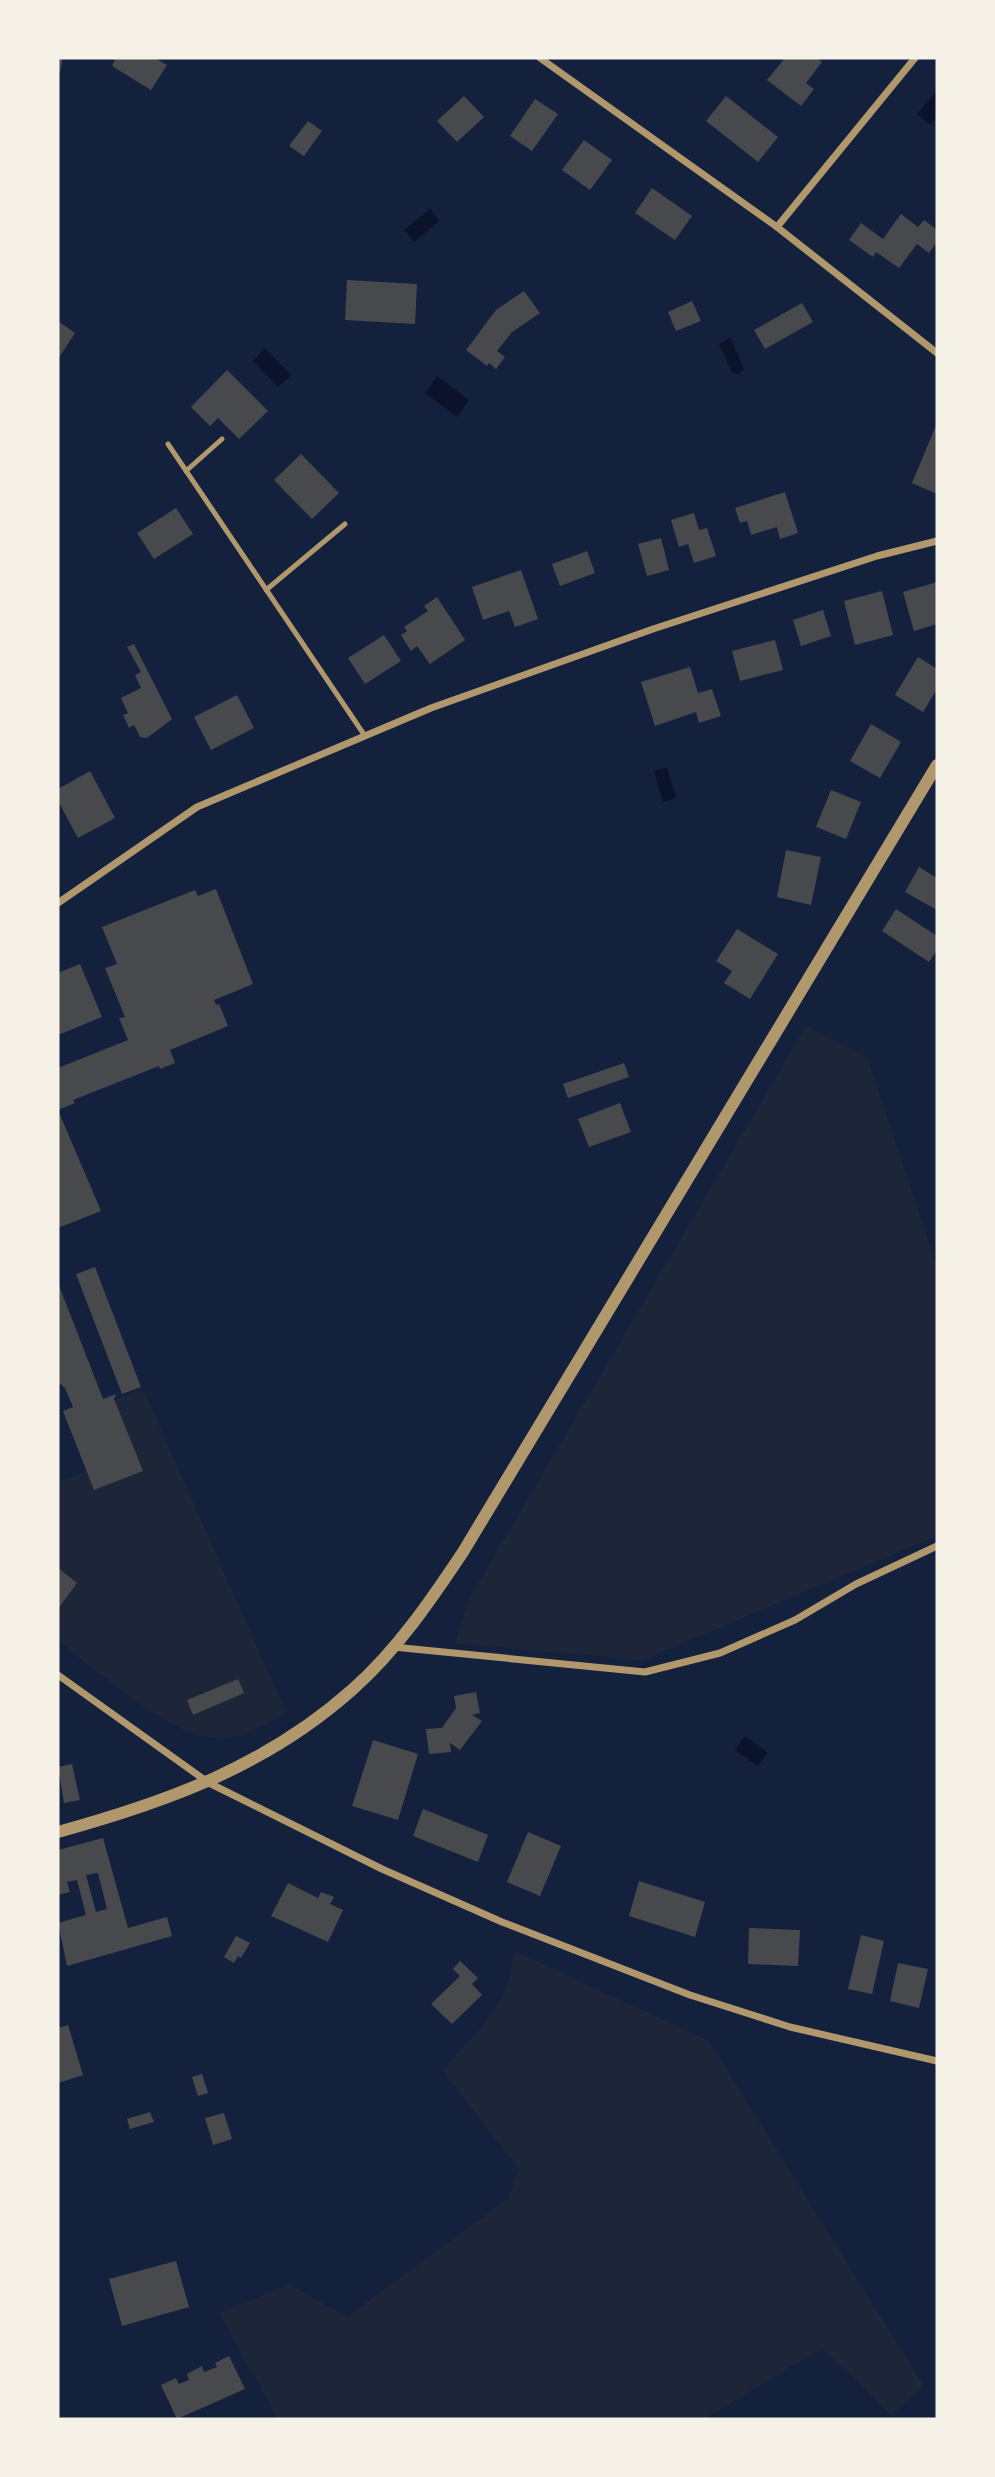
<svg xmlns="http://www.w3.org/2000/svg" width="995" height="2477" viewBox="0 0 995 2477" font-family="'DejaVu Sans',sans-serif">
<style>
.green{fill:#1d2539}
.water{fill:#0b132b}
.building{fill:#48494c;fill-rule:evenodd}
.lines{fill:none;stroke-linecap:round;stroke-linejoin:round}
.service{stroke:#b1986c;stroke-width:5}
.minor{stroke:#b1986c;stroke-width:7}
.tertiary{stroke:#b1986c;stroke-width:12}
</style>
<rect width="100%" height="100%" fill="#14213d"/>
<g class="green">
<path d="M806,1026L867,1057L937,1267V1536L643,1660L455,1643L469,1599Z"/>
<path d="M143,1389L286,1712C223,1755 192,1740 135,1700C109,1681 83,1661 58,1641V1482L87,1471L112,1401Z"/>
<path d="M515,1951L709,2041L924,2386L891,2415L822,2348L704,2419H278L219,2313L289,2284L347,2317L508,2198L519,2169L442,2070L483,2026L506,1990Z"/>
</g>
<g class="water">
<path d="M937,90V117L930,125L917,114Z"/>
<path d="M430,209L439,221L414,242L404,230Z"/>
<path d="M730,337L744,368L739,375L732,372L719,344Z"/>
<path d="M265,348L291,375L278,387L253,361Z"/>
<path d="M437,376L469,400L457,417L425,393Z"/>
<path d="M667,768L676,798L663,802L654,771Z"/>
<path d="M745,1736L768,1753L757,1766L735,1750Z"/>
</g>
<g class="building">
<path d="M58,58H63L60,72H58Z"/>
<path d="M111,58H155L167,65L151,90L112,66L115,60Z"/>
<path d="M785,58H817L822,62L806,83L814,89L801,106L767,80Z"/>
<path d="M464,96L484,117L457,142L437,121Z"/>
<path d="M726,96L778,137L758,162L706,121Z"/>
<path d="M535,99L558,114L532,151L510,136Z"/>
<path d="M308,121L322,131L304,156L289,146Z"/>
<path d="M584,140L612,160L590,190L562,170Z"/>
<path d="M652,188L692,216L675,240L635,213Z"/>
<path d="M901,214L918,227L924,220L937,230V242L929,253L917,244L899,268L876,252L873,257L849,240L861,223L883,239Z"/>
<path d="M347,280L417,284L415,324L345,320Z"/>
<path d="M524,291L540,313L512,332L497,351L505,357L496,369L489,363L487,366L466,350L496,310Z"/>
<path d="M692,301L701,321L676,331L668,312Z"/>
<path d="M802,303L813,322L765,349L754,330Z"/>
<path d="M58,321L75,333L58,359Z"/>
<path d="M227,370L268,411L239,439L218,418L210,426L191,407Z"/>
<path d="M937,423V494L912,483Z"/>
<path d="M301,454L339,493L312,519L274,480Z"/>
<path d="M785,492L798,533L780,539L777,527L751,535L747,521L740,523L735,508Z"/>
<path d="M176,508L193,534L154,559L137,533Z"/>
<path d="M694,513L699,530L707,528L716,556L694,563L688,544L679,547L671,520Z"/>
<path d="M661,538L669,570L647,576L638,544Z"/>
<path d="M587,551L595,573L560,586L552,564Z"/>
<path d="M521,570L538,619L515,627L509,611L483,620L472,587Z"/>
<path d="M937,582V624L914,631L903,592Z"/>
<path d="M882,591L893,635L855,645L844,601Z"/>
<path d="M437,597L465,640L430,664L417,646L411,651L401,635L407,631L404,627L428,611L424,606Z"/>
<path d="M823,610L831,636L801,646L793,620Z"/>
<path d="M384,635L401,661L365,684L348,658Z"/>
<path d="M775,640L783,670L740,681L732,651Z"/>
<path d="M134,644L172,719L147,738L140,737L134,725L129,728L123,715L128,713L121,698L141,688L135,675L141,672L127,647Z"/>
<path d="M918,657L937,669V689L923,712L895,695Z"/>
<path d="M690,667L698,693L712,689L721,716L699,723L696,712L655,726L641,682Z"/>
<path d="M237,695L254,728L211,750L194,717Z"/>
<path d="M871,724L901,742L880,778L850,761Z"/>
<path d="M90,771L115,818L78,838L58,801V789Z"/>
<path d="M831,790L861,802L846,839L816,827Z"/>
<path d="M786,850L821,857L811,905L777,897Z"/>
<path d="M919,867L937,878V910L905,892Z"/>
<path d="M216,889L253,984L214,1000L216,1005L219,1004L228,1026L170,1050L175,1063L160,1069L159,1066L73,1100L75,1103L58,1110L101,1211L58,1228V1068L128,1040L119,1018L125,1017L105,968L117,964L102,927L195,890L198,896Z"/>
<path d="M896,909L937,936V950L929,962L882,931Z"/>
<path d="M737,929L778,954L750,999L724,983L732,971L716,961Z"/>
<path d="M80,964L102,1017L58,1035V973Z"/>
<path d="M624,1063L629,1077L568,1098L563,1084Z"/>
<path d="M620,1103L631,1132L589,1147L578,1119Z"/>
<path d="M95,1267L141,1387L122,1394L76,1274Z"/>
<path d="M58,1283L103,1399L116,1394L114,1399L143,1471L94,1490L63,1411L73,1407L65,1388L58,1382Z"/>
<path d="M58,1568L77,1583L58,1609Z"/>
<path d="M238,1679L244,1693L193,1715L187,1700Z"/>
<path d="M476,1692L480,1713L472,1715L482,1721L460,1750L450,1743L451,1752L429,1754L426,1729L442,1728L456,1708L454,1696Z"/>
<path d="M373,1740L418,1754L398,1820L352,1806Z"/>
<path d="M72,1764L80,1800L64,1803L58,1767Z"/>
<path d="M423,1809L488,1835L478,1862L413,1836Z"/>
<path d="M528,1832L561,1846L540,1896L507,1882Z"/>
<path d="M103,1838L128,1928L167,1917L172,1936L67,1966L58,1923L86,1915L77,1880L67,1882L70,1892L58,1895V1850ZM98,1873L107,1909L96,1912L86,1875Z"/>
<path d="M639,1881L705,1902L695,1937L629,1916Z"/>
<path d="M288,1883L318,1898L321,1892L334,1897L330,1904L343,1910L328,1942L271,1916Z"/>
<path d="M749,1928L800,1930L798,1966L748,1964Z"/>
<path d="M861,1935L884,1941L872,1994L848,1989Z"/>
<path d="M236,1936L250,1943L241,1958L238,1956L234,1963L224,1957Z"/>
<path d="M460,1961L478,1978L472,1984L482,1995L452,2024L431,2004L460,1976L453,1969Z"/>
<path d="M898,1963L928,1969L919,2008L890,2001Z"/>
<path d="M68,2025L83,2075L58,2083V2028Z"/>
<path d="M202,2074L208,2093L198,2096L192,2077Z"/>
<path d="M150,2112L154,2122L130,2129L127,2119Z"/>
<path d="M224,2113L232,2139L213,2145L205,2118Z"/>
<path d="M176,2261L189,2307L122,2326L109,2279Z"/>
<path d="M229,2356L245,2389L177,2419L161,2385L176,2378L179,2384L189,2380L187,2374L202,2366L204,2372L217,2367L215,2363Z"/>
</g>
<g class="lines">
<g class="service">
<path d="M168,444L365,736"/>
<path d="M186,471L222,439"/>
<path d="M266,590L345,524"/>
</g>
<g class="minor">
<path d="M540,58L777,227L937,353"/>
<path d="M777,227L915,58"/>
<path d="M58,903L197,807L431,708L653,629L877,556L937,541"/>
<path d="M393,1647L645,1672L720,1653L795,1620L856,1584L937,1546"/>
<path d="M58,1675L209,1783L382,1869L502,1922L690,1995L790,2027L937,2061"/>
</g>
<path class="tertiary" d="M58,1832C167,1802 267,1766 353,1689C397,1650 431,1600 463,1552L937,765"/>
</g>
<rect width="995" height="2477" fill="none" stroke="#f6f1e7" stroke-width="119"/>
</svg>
